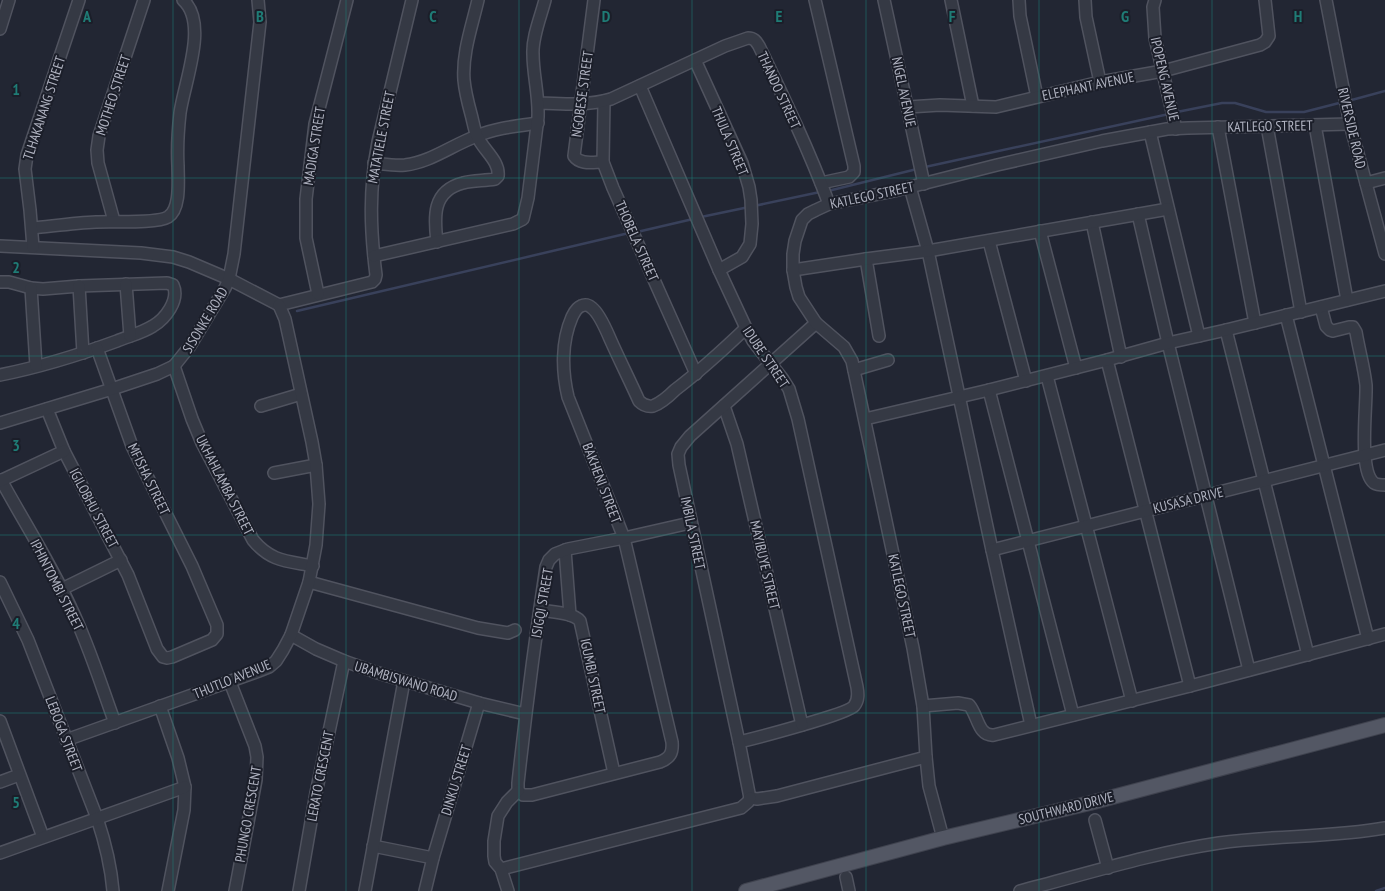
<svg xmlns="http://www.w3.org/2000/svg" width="1385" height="891" viewBox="0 0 1385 891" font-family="'PT Sans Narrow',sans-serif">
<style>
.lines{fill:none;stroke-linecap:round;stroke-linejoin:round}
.stream{stroke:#39415b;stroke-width:2.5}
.minor-casing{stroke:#50535f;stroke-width:14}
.major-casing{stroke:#3f424e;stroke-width:16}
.minor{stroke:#353944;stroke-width:11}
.major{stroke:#535764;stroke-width:14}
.grid{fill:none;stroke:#1f7c76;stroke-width:1;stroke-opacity:0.55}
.labels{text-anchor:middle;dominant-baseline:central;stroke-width:4;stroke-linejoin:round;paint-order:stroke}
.street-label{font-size:14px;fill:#b0b3c1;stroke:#1b1e29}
.grid-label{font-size:16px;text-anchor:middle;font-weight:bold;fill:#1f7c76;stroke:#1b1e29;stroke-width:4;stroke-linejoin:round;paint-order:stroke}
</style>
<rect width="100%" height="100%" fill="#222633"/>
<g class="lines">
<g class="stream">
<path d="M1348,101L1385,91"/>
<path d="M1177,112L1222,103H1235L1266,112H1304L1343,102"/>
<path d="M925,167L1169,114"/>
<path d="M828,191L917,169"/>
<path d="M754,206L820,192"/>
<path d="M701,217L749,207"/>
<path d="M637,232L693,219"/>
<path d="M297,311L629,233"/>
<path d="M1376,891L1385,888"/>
</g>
<defs>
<g id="minor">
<path d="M594,0L574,156C580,165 593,162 603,162"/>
<path d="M815,0L854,166V172L849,177L821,183"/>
<path d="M884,0L924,184"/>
<path d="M951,0L973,106"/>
<path d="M1019,0L1020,16L1037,97"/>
<path d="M1085,0L1086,17L1100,82"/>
<path d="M1155,0L1153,7L1155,38L1176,129"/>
<path d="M1326,0L1350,124L1385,254"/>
<path d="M0,29L9,0"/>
<path d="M695,60L742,163L749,187L751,200L752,224L750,244L742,257L719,270"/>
<path d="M640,86L719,270L746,328L753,341L782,378L789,389L798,419L857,687C858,693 859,700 854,706C848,714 756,738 739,742"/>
<path d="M604,101L603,162L613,188L696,374"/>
<path d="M539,103C563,104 588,106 611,99L725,46L748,38C754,38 756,41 759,46C784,98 809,150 829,204"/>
<path d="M908,107L940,105L996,107L1100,82L1163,71L1260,45L1265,42L1269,36L1265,0"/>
<path d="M1315,125L1347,300"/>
<path d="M1267,126L1301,312"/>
<path d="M1218,127L1255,323"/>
<path d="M1150,132L1199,336"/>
<path d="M374,163C384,164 394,166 405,165C431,162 452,145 477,136C496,128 517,126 538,123"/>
<path d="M1366,183L1385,178"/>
<path d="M910,187L928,251L992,550L1031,725"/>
<path d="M1138,214L1168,343L1249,670"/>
<path d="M114,221L98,163L97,150L99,136L144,0"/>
<path d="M1092,222L1121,357"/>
<path d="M32,228C53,226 75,223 96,222C112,221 156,224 168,217C181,209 178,180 178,166C177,149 178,131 180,113C184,83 209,23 183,0"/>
<path d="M1040,231L1076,368"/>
<path d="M989,241L1026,381"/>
<path d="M437,242C434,217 432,191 463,183C473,180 484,181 495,179L498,176C500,161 483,150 477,136C474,129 473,121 471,114C468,103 465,91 464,80C462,53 472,26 478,0"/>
<path d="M0,246L141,253L173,257L189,262L229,279L279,305L372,282L375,279L376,275C370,228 369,189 378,142L412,0"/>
<path d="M33,247L30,210L25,169L27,155L79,0"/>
<path d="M374,256L513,224L523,219L528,198L538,117C539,95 533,75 533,54C532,37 541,16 545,0"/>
<path d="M866,259L879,336"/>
<path d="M793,270L866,259L928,251L1168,209"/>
<path d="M0,282H9L31,288L43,289L79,286L167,283L173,285C180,300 165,319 153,326C142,333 129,336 117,341C79,355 40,367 0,375"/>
<path d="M126,284L130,336"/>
<path d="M79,286L83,353"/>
<path d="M31,288L36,366"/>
<path d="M318,294L306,238V199L315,124L347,0"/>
<path d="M1321,307L1326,326L1330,330L1333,331L1349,327H1353L1356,332C1359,350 1364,367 1366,385C1367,405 1358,471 1374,483C1377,485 1381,485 1385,485"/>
<path d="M1286,315L1368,639"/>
<path d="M1226,330L1308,655"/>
<path d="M1107,360L1190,686"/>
<path d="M174,366L192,419L202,443L253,540C271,562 288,561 313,566"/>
<path d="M854,370L888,360"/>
<path d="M1047,376L1132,701"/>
<path d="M989,390L1073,715"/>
<path d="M261,406L301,394"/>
<path d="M724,406L737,444L802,725"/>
<path d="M47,409L64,451L128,575L157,649L163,657L167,658L172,657L212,640L217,634V625L192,566L132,446L97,348"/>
<path d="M865,419L989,390L1107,360L1168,343L1226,330L1385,291"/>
<path d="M0,423L112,389L157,374L174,366L190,346L225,288L229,279L234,254L260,22L258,0"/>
<path d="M274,473L316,465"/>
<path d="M1,480C24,522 51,564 71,608C89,645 101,685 115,723"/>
<path d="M0,481L64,451"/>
<path d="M565,550L570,615"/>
<path d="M992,550L1385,450"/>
<path d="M0,582L28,640L97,818C105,842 111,866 113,891"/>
<path d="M309,582L478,628L508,633L515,630"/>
<path d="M62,589L121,560"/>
<path d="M540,610C550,612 573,612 580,621L614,773"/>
<path d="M291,635L316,649L344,661L375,672L479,703L525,714"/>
<path d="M230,682L255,746L257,757L256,780L235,891"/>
<path d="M160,706L178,758L185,787L184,810L168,891"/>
<path d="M923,706L958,703L969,705C978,715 978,737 994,735L1190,686L1385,634"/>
<path d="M0,721L43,837"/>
<path d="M66,740L259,671L269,667L276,661L283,650L291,635L309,582L316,545L319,504L316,465L312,442L285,319L279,305"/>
<path d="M0,782L19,775"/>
<path d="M518,791L523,795H532L660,762C670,758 673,753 672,742L624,538L568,397C562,372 561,342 572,317C574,313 576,308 581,306C585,304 589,305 592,308C600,314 607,332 611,341C620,361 630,381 639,401C643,405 647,407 653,406C661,403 669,396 675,390C700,371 723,350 746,328"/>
<path d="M518,791V783C526,710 535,639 546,567L549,560L555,554L568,549L624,538L690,523"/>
<path d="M750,798L739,742L679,465L678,454L681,447L690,436L816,323"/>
<path d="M750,798L757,799L777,796L926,757"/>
<path d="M1095,820L1108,868"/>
<path d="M943,838L929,786L926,757L923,706L913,648L852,361L844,347L816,323L799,297L796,287L793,270V254L795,241L802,220L808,214L816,210L829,204L894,191L997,165L1102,141L1167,129L1188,128L1350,124"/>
<path d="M373,846L433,858"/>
<path d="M0,853L185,787"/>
<path d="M501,869L741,808L748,802L750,798"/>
<path d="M846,877L849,891"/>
<path d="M299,891L316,793L344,661"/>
<path d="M365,891L404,681"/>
<path d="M425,891L433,858L479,703"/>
<path d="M508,891L501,869L495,862L494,856V841L498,816L507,802L518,791"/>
<path d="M1020,891C1086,874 1152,853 1219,843C1274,835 1331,838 1385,828"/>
</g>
<path id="major" d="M746,891L943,838L1090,803L1385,725"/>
</defs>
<use href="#minor" class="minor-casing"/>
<use href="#major" class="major-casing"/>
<use href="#minor" class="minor"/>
<use href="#major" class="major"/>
</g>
<path class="grid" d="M173,0V891M346,0V891M519,0V891M692,0V891M866,0V891M1039,0V891M1212,0V891M0,178H1385M0,356H1385M0,535H1385M0,713H1385"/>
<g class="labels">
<g class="street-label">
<text transform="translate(1165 79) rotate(77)">IPOPENG AVENUE</text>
<text transform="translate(1088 86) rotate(-12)">ELEPHANT AVENUE</text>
<text transform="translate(779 90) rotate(65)">THANDO STREET</text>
<text transform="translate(904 92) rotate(78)">NIGEL AVENUE</text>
<text transform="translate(582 94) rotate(-82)">NGOBESE STREET</text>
<text transform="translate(113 95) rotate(-72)">MOTHEO STREET</text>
<text transform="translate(44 108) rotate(-72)">TLHAKANANG STREET</text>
<text transform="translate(1270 126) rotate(-1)">KATLEGO STREET</text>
<text transform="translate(1352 128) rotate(77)">RIVERSIDE ROAD</text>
<text transform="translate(381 137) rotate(-79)">MATATIELE STREET</text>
<text transform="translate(730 141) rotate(67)">THULA STREET</text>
<text transform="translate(314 146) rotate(-81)">MADIGA STREET</text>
<text transform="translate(872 195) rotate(-12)">KATLEGO STREET</text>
<text transform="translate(637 241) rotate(66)">THOBELA STREET</text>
<text transform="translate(205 320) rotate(-59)">SISONKE ROAD</text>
<text transform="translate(766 357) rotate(56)">IDUBE STREET</text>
<text transform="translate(149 479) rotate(64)">MFISHA STREET</text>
<text transform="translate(602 483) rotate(69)">BAKHENI STREET</text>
<text transform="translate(225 485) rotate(63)">UKHAHLAMBA STREET</text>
<text transform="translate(1188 500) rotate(-14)">KUSASA DRIVE</text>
<text transform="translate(94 508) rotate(62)">IGILOBHU STREET</text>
<text transform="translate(693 533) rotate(78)">IMBILA STREET</text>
<text transform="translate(765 565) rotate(77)">MAYIBUYE STREET</text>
<text transform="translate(57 585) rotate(63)">IPHINTOMBI STREET</text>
<text transform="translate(902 596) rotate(78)">KATLEGO STREET</text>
<text transform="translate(542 603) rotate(-80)">ISIGQI STREET</text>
<text transform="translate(593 676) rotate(78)">IGUMBI STREET</text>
<text transform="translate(232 679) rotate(-22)">THUTLO AVENUE</text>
<text transform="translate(406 681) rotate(17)">UBAMBISWANO ROAD</text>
<text transform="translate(64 734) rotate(69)">LEBOGA STREET</text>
<text transform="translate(320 776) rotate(-79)">LERATO CRESCENT</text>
<text transform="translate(456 780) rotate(-73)">DINKU STREET</text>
<text transform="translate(1066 808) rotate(-14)">SOUTHWARD DRIVE</text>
<text transform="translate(248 814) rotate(-80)">PHUNGO CRESCENT</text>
</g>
</g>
<g class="grid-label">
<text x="87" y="22">A</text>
<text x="260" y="22">B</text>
<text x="433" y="22">C</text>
<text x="606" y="22">D</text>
<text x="779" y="22">E</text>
<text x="952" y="22">F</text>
<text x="1125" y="22">G</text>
<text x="1298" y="22">H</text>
<text x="16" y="95">1</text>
<text x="16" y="273">2</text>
<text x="16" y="451">3</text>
<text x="16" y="629">4</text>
<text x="16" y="808">5</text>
</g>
</svg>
